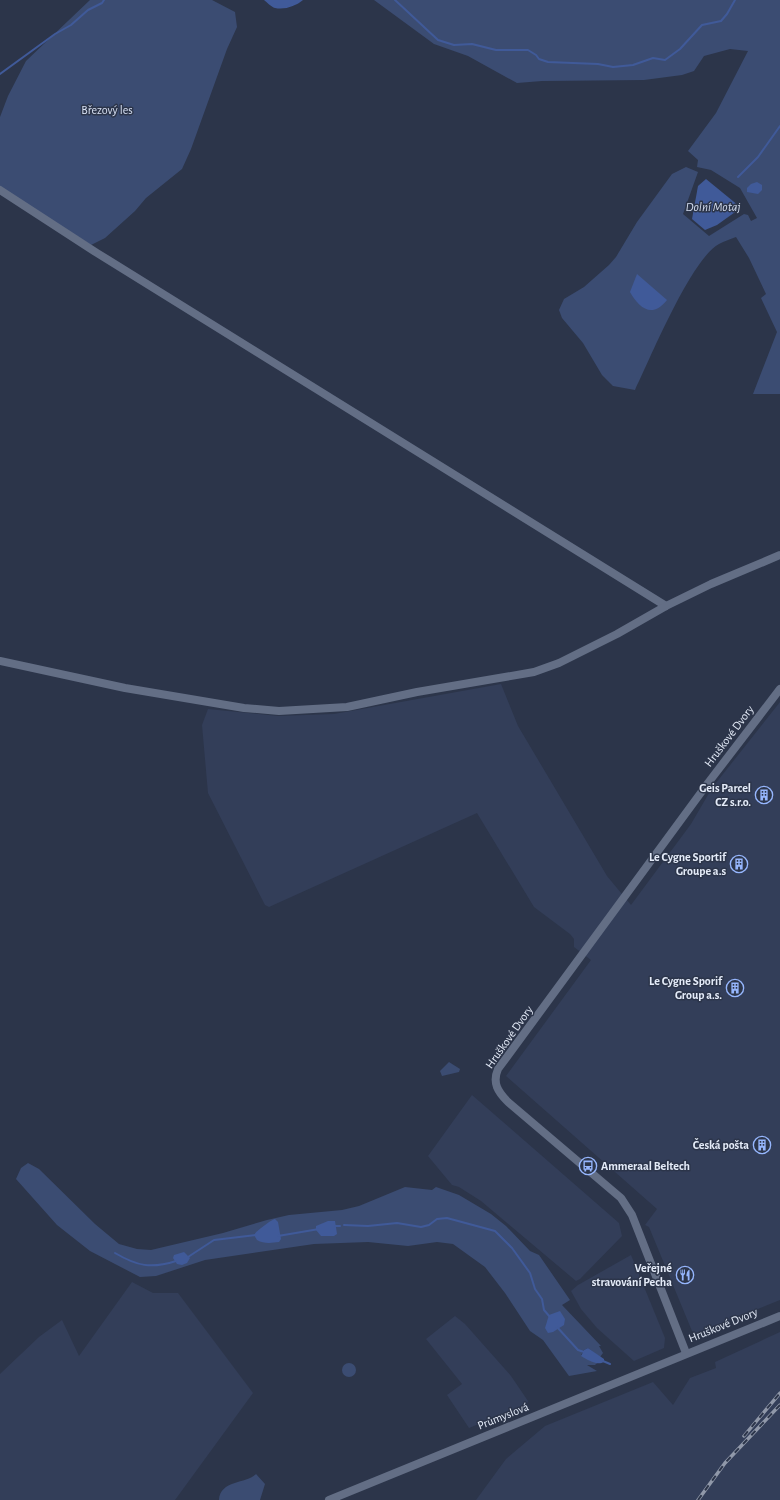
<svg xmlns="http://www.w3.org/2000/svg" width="780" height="1500" viewBox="0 0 780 1500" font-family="'Alegreya Sans',sans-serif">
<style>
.built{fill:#333e59}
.green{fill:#3b4c72}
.water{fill:#405a99}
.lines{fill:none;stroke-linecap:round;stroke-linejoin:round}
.stream{stroke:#405a99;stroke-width:2}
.minor{stroke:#636e85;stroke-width:8}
.rail-casing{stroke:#9098a9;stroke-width:3.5}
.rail{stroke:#2c354a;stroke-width:2;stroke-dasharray:6;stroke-linecap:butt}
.labels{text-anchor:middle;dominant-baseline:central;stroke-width:3;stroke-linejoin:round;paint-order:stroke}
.park-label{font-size:12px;fill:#d7e0f3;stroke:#2c354a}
.street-label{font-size:12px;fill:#e4ebf8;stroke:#2c354a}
.poi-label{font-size:12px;font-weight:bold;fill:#e4ebf8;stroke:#2c354a;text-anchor:end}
.water-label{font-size:13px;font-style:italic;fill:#d2dbed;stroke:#2c354a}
</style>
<rect width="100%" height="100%" fill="#2c354a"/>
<g class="built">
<path d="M501,684L518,726L607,876L631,905L691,824L712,788L780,702V1300L697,1334L692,1331L649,1227L645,1225L657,1209L506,1076L591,960L574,947V939L570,934L534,907L477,813L269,907L265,905L208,793L202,725L208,709L278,716L334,714Z"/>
<path d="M472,1095L619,1223L622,1236L580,1279L576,1281L481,1201L459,1187L452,1185L428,1156Z"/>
<path d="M631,1255L665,1338L664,1348L634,1361L597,1328L581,1309L571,1291L578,1285Z"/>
<path d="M132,1282L153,1293H178L253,1393L175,1500H0V1374L39,1337L62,1320L79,1356Z"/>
<path d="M455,1316L465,1324L511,1376L528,1401L527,1404L469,1428L447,1395L462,1384L426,1339Z"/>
<path d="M780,1332V1500H476L506,1459L545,1426L653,1382L673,1405L690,1378L716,1368L715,1362Z"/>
</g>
<g class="green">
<path d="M90,0H212L235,12L237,27L227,49L191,149L182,169L146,198L135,211L105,238L91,245L0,187V117L8,96L26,61Z"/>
<path d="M374,0H780V394H753L777,332L761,298L766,294L749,258L736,237C731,239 724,241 719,244C691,259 650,359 635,390L613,386L602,375L583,343L562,318L559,310L564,299L584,287L609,265L616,257L637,222L672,174L686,167L698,172L683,214L709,236L744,214L748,215L751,221L757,218L740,188L711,170L697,167L698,160L688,151L716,113L748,51L730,49L704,56L694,71L682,75L644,80L542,81L517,83L468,56L434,44Z"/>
<path d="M449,1062L460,1069L459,1072L442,1076L440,1071Z"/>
<path d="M28,1163L39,1169L95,1224L119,1244L137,1249L151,1250L223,1233L267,1220L289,1215L342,1210L359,1206L405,1187L432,1190L436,1187L459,1195L491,1214L506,1226L530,1251L539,1255L570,1300L562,1305L601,1346H599L603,1353L600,1357L588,1348L584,1350L581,1355L597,1363L595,1365H587L597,1371L569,1376L543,1340L530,1331L505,1293L485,1267L453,1244L437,1242L408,1246L368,1242L314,1244L205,1260L156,1276L140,1277L90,1251L57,1225L16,1179L21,1168Z"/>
<circle cx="349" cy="1370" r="7"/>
<path d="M256,1474L265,1484L260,1500H219C220,1480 246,1484 256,1474Z"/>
</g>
<g class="water">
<path d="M264,0H303C296,6 285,10 275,8C271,7 267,2 264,0Z"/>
<path d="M706,179L739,206L738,210L717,225L705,230L692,219L698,186Z"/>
<path d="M757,182L762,185V190L758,194L747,192V188L751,184Z"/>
<path d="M637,274L667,300C652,319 639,308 630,292Z"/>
<path d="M275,1219L278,1222L281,1239L279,1242C271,1243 264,1244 257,1240L254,1235C256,1231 271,1220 275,1219Z"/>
<path d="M328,1221H335L337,1234L334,1236H321L316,1230V1226Z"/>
<path d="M184,1252L190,1258L187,1263L182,1265L177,1264L173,1258L174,1255Z"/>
<path d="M560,1311L565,1319L564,1325L553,1332L548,1333L545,1328L549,1315Z"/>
<path d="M588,1348L604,1359V1362C597,1366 588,1360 581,1356L584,1350Z"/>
</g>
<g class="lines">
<g class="stream">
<path d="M395,0L438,40L454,45L472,44L496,50H528L536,55L539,59L548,62L598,64L613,67L633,65L653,58L665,60L680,49L702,25L721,21L727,14L735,0"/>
<path d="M0,74L55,34L71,25L88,10L102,3L104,0"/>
<path d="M738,177L758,157L780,126"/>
<path d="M344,1225L368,1226L397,1223L421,1227L429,1225L437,1219L447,1218L495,1231L512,1248L530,1273L535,1289L542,1299L544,1310L550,1317"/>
<path d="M335,1226H340"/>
<path d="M278,1236L319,1229"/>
<path d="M115,1253C137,1266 151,1269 176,1261"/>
<path d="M188,1257L214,1240L256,1235"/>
<path d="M557,1327L578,1350L584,1352"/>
<path d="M603,1361L610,1364"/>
</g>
<g class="minor">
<path d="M0,190L97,253L666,606"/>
<path d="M0,661L125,688L244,708L279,711L347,707L417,692L534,672L559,663L617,634L666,606L711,584L780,555"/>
<path d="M686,1353L632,1215L621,1198L508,1102C498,1092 492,1083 498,1069L708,783L780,689"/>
<path d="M329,1500L780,1316"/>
</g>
<defs>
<g id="rail">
<path d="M744,1436L780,1393"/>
<path d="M698,1500L725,1463L780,1405"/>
</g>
</defs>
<use href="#rail" class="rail-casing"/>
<use href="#rail" class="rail"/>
</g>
<defs>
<symbol id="building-ring" viewBox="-11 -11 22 22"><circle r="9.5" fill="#2c354a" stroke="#96b6fd" stroke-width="1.5"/><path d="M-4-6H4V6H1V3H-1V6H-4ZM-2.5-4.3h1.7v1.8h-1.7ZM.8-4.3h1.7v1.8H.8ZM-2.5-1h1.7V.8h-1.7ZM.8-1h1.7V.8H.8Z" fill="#96b6fd"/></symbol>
<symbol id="bus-ring" viewBox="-11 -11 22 22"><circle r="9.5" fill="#2c354a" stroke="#96b6fd" stroke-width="1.5"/><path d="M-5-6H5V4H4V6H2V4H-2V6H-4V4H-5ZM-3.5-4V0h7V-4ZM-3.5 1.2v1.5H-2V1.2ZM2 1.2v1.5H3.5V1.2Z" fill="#96b6fd"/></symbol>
<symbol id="restaurant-ring" viewBox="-11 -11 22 22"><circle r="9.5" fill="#2c354a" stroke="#96b6fd" stroke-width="1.5"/><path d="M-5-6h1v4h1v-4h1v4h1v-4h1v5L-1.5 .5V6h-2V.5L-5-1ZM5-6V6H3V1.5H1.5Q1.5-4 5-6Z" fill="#96b6fd"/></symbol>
</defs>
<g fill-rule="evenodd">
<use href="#building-ring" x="754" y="785" width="20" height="20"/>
<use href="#building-ring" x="729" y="854" width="20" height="20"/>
<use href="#building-ring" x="725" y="978" width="20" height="20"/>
<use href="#building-ring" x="752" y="1135" width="20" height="20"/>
<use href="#bus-ring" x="578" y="1156" width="20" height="20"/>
<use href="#restaurant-ring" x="675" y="1265" width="20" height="20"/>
</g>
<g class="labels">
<g class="park-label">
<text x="107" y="110">Březový les</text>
</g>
<g class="street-label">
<text transform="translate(729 736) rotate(-53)">Hruškové Dvory</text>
<text transform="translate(509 1037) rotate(-55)">Hruškové Dvory</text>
<text transform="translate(723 1325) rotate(-22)">Hruškové Dvory</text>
<text transform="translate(503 1416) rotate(-22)">Průmyslová</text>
</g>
<g class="poi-label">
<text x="751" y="788">Geis Parcel<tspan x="751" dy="14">CZ s.r.o.</tspan></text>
<text x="726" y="857">Le Cygne Sportif<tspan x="726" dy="14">Groupe a.s</tspan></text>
<text x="722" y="981">Le Cygne Sporif<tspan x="722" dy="14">Group a.s.</tspan></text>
<text x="749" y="1145">Česká pošta</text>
<text x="601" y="1166" text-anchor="start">Ammeraal Beltech</text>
<text x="672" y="1268">Veřejné<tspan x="672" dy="14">stravování Pecha</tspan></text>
</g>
<g class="water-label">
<text x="713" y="207">Dolní Motaj</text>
</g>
</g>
</svg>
